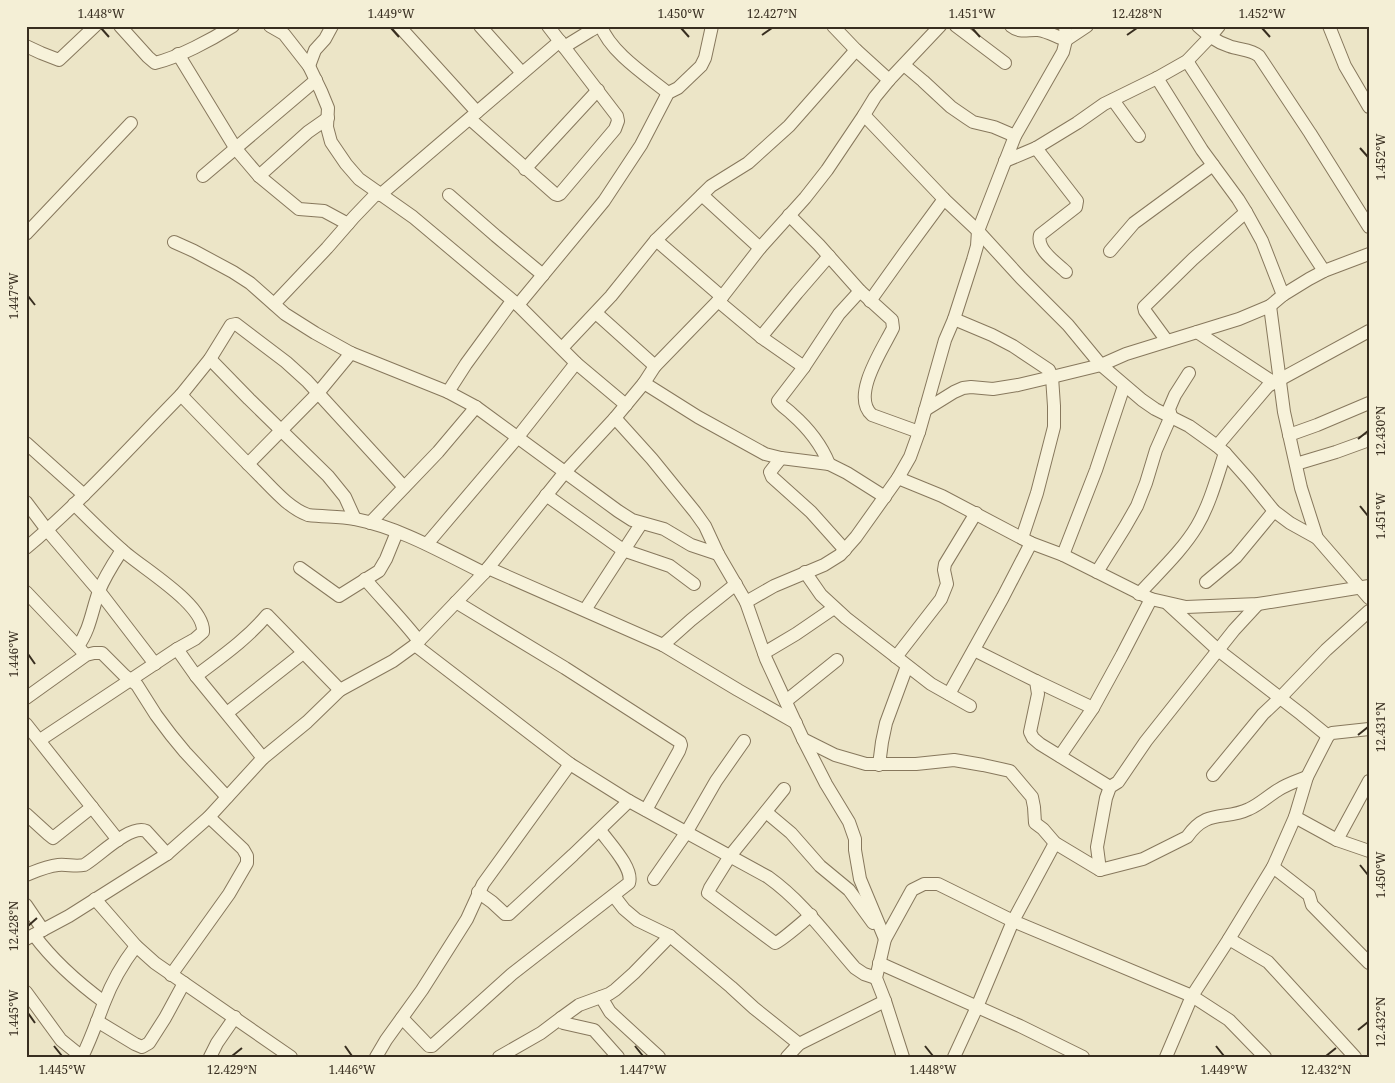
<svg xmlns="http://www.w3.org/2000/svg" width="1395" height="1083" viewBox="0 0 1395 1083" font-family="'Noto Serif',serif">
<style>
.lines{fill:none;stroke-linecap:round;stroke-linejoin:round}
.minor-casing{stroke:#87785d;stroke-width:14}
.minor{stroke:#f7f2da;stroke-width:12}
.ticks{fill:none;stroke:#382e20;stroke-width:2}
.neatline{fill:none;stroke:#382e20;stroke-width:2}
.ticks-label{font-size:12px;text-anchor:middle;fill:#382e20}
</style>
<rect width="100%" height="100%" fill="#ece5c7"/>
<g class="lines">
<defs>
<g id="minor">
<path d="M120,26L148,57L155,63C179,57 211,40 233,26"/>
<path d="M270,26L284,34L309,66L321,91L328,108L327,127L331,142L346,164L359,179L413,217L518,305L576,363L626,405"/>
<path d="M399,26L477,112"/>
<path d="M480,26L522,73"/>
<path d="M601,26C610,52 647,76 668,93"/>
<path d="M833,26L856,50L889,80"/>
<path d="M956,26L1005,63"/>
<path d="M1011,26C1021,34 1028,29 1038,30C1047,31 1057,37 1066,40L1087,26"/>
<path d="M1198,26C1208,35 1216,42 1229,46C1239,50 1251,49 1259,56L1310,133L1369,227"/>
<path d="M1329,26L1345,66L1369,107"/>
<path d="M26,46L41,53L59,60L95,26"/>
<path d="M564,47L590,31L599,26"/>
<path d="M178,54L236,149L259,176L299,209L324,211L348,224"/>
<path d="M1187,61L1324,271"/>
<path d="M904,65L923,81L951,107L967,118L973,122L994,127L1015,136"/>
<path d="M309,66L315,50L325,39L332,26"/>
<path d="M1157,78L1202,150L1238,199L1246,212L1262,241L1283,295"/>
<path d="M1113,100L1139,136"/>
<path d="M864,115L944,199L978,231L1021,278L1068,325L1101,365L1142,400L1155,409L1189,426L1217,446L1225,453L1249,480L1274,511L1290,523L1317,538"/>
<path d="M470,119L555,194L558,195L560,194L615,129L618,121L617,116L548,26"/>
<path d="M1036,148L1077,201L1076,207L1040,235C1036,250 1057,263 1066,272"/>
<path d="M1005,161L1036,148L1077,123L1104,104L1157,78L1187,61L1210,37L1219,26"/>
<path d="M525,169L598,90"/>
<path d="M203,176L316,80"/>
<path d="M259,176L308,132L328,118"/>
<path d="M380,195L560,41"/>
<path d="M449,195L496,236L543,275"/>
<path d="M702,195L760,248"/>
<path d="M789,215L819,245L860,291L892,320L893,328C884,347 850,396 872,415L919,432"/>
<path d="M26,234L131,123"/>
<path d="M656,240L722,297"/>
<path d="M174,242L194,251L233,272L250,283L285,314L315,333L351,353L448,392L476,407L618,511L632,520L664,529L691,545L718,554"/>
<path d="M1110,251L1134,223L1213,165"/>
<path d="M718,301L761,337L804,367"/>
<path d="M870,301L905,252L944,199"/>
<path d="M274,304L327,248L354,217L377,193"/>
<path d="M518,305L604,201L641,145L668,93L678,88L701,66L705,58L712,26"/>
<path d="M1270,306L1284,412L1301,488L1317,538L1369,598"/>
<path d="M596,313L655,366"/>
<path d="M954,319L992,335L1013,346L1049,370L1052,377L1054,406V427L1037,493L1022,538"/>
<path d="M1197,332L1273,382"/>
<path d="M761,337L797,293L829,256"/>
<path d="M1167,341L1145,311L1144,307L1193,259L1246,212"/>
<path d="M562,348L611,296L656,240L711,186L748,163L789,126L856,50"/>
<path d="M210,359L249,399L328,476L345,497L355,519"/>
<path d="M644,383L698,417L765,454L781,458L829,464L847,473L885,497"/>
<path d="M448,392L466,364L512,301"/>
<path d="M181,395L210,359L231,325L236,324L286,362L307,381L404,487"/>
<path d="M925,410L954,392L963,388L971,387L993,389L1018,385L1056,376L1101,365L1126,354L1239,319L1270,306L1283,295L1309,279L1324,271L1369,254"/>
<path d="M615,418L652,459L695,512L705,526L718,554L746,602L766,659L803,739L826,784L849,822L855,839V850L860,879L885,939"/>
<path d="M1289,435L1317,425L1369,403"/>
<path d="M26,443L84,495"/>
<path d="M1217,446L1268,386L1369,331"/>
<path d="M781,458L770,472L772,477L811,512L845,550"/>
<path d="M248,464L318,393L351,353"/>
<path d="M829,464C821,444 808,428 792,414C787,409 781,406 778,401L804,367L839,314L860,291"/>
<path d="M1296,464L1336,452L1369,440"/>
<path d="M898,478L942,496L1031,543L1063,555L1151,599L1186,607L1258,604L1369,586"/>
<path d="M546,495L623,550L670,566L694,584"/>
<path d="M26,502L47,530L99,591L155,664"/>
<path d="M74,504C89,519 105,535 121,549C140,567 205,604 203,632L195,639L177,649"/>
<path d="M370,523L438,452L476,407"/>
<path d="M427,544L517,438L576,363"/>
<path d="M26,548C82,501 130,447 181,395C207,422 233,449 260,476C274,490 289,508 308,515C324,517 339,516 355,519C401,528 443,553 484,573"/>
<path d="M1063,555L1096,470L1124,386"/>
<path d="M300,568L339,596L379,571L386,559L397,532"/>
<path d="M488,568L663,645L738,690L796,723"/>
<path d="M805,572L821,595L846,618L931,684L970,706"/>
<path d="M1097,572L1125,527L1137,506L1146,483L1156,450L1171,416L1169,409L1175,395L1189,373"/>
<path d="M365,579C383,600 402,619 419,641"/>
<path d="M1206,582L1236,557L1274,511"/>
<path d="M26,592L83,652"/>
<path d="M1139,594C1159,572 1182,551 1197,526C1210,504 1217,477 1225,453"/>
<path d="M456,602L565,668L680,742L681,745L679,751L646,810"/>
<path d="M746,602L774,586L824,565L840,555L856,537L898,478L910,457L919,432L945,340L954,319L973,260L977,246L978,231L1015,136L1063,52L1066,40L1065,26"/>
<path d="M1168,604L1218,650L1301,714L1328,736"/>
<path d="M585,610L641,524"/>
<path d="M415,645L570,764L629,801L768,877C803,902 827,936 855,968L864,974L876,978"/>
<path d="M663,645L691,620L736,584"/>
<path d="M78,646C90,630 92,610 99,591C105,576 113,564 122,550"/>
<path d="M974,650L1036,681L1038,694L1030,732L1033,738L1040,744L1110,787"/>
<path d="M764,653L796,634L834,608"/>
<path d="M896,657L941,599L947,584L944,570L945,564L976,513"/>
<path d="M196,676C221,657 247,639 267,615L340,690"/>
<path d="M1036,681L1093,708"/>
<path d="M949,694L1003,597L1031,543"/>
<path d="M26,698L86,655L94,653H102L124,675L137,685L156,715L171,735L185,752L227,797"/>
<path d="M786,701L837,660"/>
<path d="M227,713L303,653"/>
<path d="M26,724L118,840"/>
<path d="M803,739L835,755L866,764H916L954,760L983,765L1010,771L1032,797L1034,807L1035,823L1043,829L1055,843L1100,870L1143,859L1187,837C1207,808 1225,821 1249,809C1260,804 1268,796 1278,790C1287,784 1297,781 1307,777"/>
<path d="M40,740L177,649L196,676L263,758"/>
<path d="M1060,756L1093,708L1122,655L1151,599"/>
<path d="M879,765L882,742L886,723L907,666"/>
<path d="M1213,775L1263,714L1280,698L1326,650L1369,611"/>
<path d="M784,789L730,856L710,888L708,893L775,943C780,942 804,921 811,915"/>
<path d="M766,812L791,833L820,866L849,890L873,923"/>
<path d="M26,814L48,834L53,838L92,807"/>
<path d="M1295,817L1337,840L1369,781"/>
<path d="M1337,840L1369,851"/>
<path d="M1055,843L1013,921L1192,996L1229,1020L1265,1057"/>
<path d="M1273,867L1309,895L1312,905L1369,963"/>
<path d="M1100,870L1097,847L1106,798L1110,787L1118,782L1146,741L1234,630L1258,604"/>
<path d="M26,875C36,871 47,866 58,865C67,864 75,867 84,865C98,857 130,824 146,831L167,854"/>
<path d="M654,879L686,833L716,781L744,741"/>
<path d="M478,892L492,902L505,914H509L573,855L629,801"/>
<path d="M614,896L624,909L637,920L670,936L731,987L754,1008L799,1044"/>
<path d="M95,899L136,946L155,963L291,1057"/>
<path d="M26,905L43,930"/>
<path d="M34,935C54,962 77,982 104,1002"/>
<path d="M26,939L69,916L167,854L209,817L263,758L307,722L340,690L393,661L415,645L484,573L565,472L615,418L644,383L655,366L722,297L760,248L805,198L827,170L864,115L875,97L889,80L940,26"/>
<path d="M1229,939L1268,962L1355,1057"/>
<path d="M879,963L1020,1026L1083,1057"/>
<path d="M171,975L229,894L247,863V856L243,849L209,817"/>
<path d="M26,992L61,1040L82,1057"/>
<path d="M601,997L610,1012L659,1057"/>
<path d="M402,1018L429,1046H432L512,974L629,883C634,868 608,842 600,830"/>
<path d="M561,1018L579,1005L609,994L615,990L634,973L670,936"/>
<path d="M97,1021L135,1044L142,1047L149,1043L165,1018L184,983"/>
<path d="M82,1057C91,1039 97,1021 104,1003C112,982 123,963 136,946"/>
<path d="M210,1057L217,1043L235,1017"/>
<path d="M376,1057L386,1040L422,990L462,927L467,919L483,884L570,764"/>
<path d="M499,1057L541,1033L561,1018L563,1023L594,1030L618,1057"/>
<path d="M787,1057L799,1044L885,1001"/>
<path d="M903,1057L885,1001L876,978L885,939L912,890L924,884H938L1013,921L977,1007L954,1057"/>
<path d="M1166,1057L1192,996L1229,939L1273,867L1295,817L1307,777L1328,736L1332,733L1369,729"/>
</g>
</defs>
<use href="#minor" class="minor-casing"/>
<use href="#minor" class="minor"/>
</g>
<path class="ticks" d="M101,28L109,37M391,28L399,37M681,28L689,37M972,28L980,37M1262,28L1270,37M762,35L772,28M1127,35L1137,28M1360,148L1368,157M28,296L35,305M1358,439L1368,431M1360,506L1368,516M28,654L35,664M1358,735L1368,727M1360,865L1368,875M28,926L37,918M28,1013L35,1023M1358,1030L1368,1022M54,1046L62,1056M345,1046L352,1056M635,1046L643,1056M925,1046L933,1056M1216,1046L1224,1056M232,1056L242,1048M1326,1056L1336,1048"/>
<rect width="1395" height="1083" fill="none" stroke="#f4efd6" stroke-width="55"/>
<rect x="28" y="28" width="1340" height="1028" class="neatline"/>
<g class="ticks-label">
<text x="101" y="18">1.448°W</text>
<text x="391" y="18">1.449°W</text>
<text x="681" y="18">1.450°W</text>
<text x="772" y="18">12.427°N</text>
<text x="972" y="18">1.451°W</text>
<text x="1137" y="18">12.428°N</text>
<text x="1262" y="18">1.452°W</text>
<text transform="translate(1381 157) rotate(-90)" y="4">1.452°W</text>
<text transform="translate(14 296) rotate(-90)" y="4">1.447°W</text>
<text transform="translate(1381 431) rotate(-90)" y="4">12.430°N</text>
<text transform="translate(1381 516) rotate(-90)" y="4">1.451°W</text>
<text transform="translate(14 654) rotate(-90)" y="4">1.446°W</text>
<text transform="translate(1381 727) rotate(-90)" y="4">12.431°N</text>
<text transform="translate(1381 875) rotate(-90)" y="4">1.450°W</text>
<text transform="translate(14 926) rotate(-90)" y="4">12.428°N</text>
<text transform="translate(14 1013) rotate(-90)" y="4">1.445°W</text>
<text transform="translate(1381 1022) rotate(-90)" y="4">12.432°N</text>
<text x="62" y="1074">1.445°W</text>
<text x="232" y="1074">12.429°N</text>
<text x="352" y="1074">1.446°W</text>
<text x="643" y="1074">1.447°W</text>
<text x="933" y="1074">1.448°W</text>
<text x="1224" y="1074">1.449°W</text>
<text x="1326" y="1074">12.432°N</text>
</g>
</svg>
